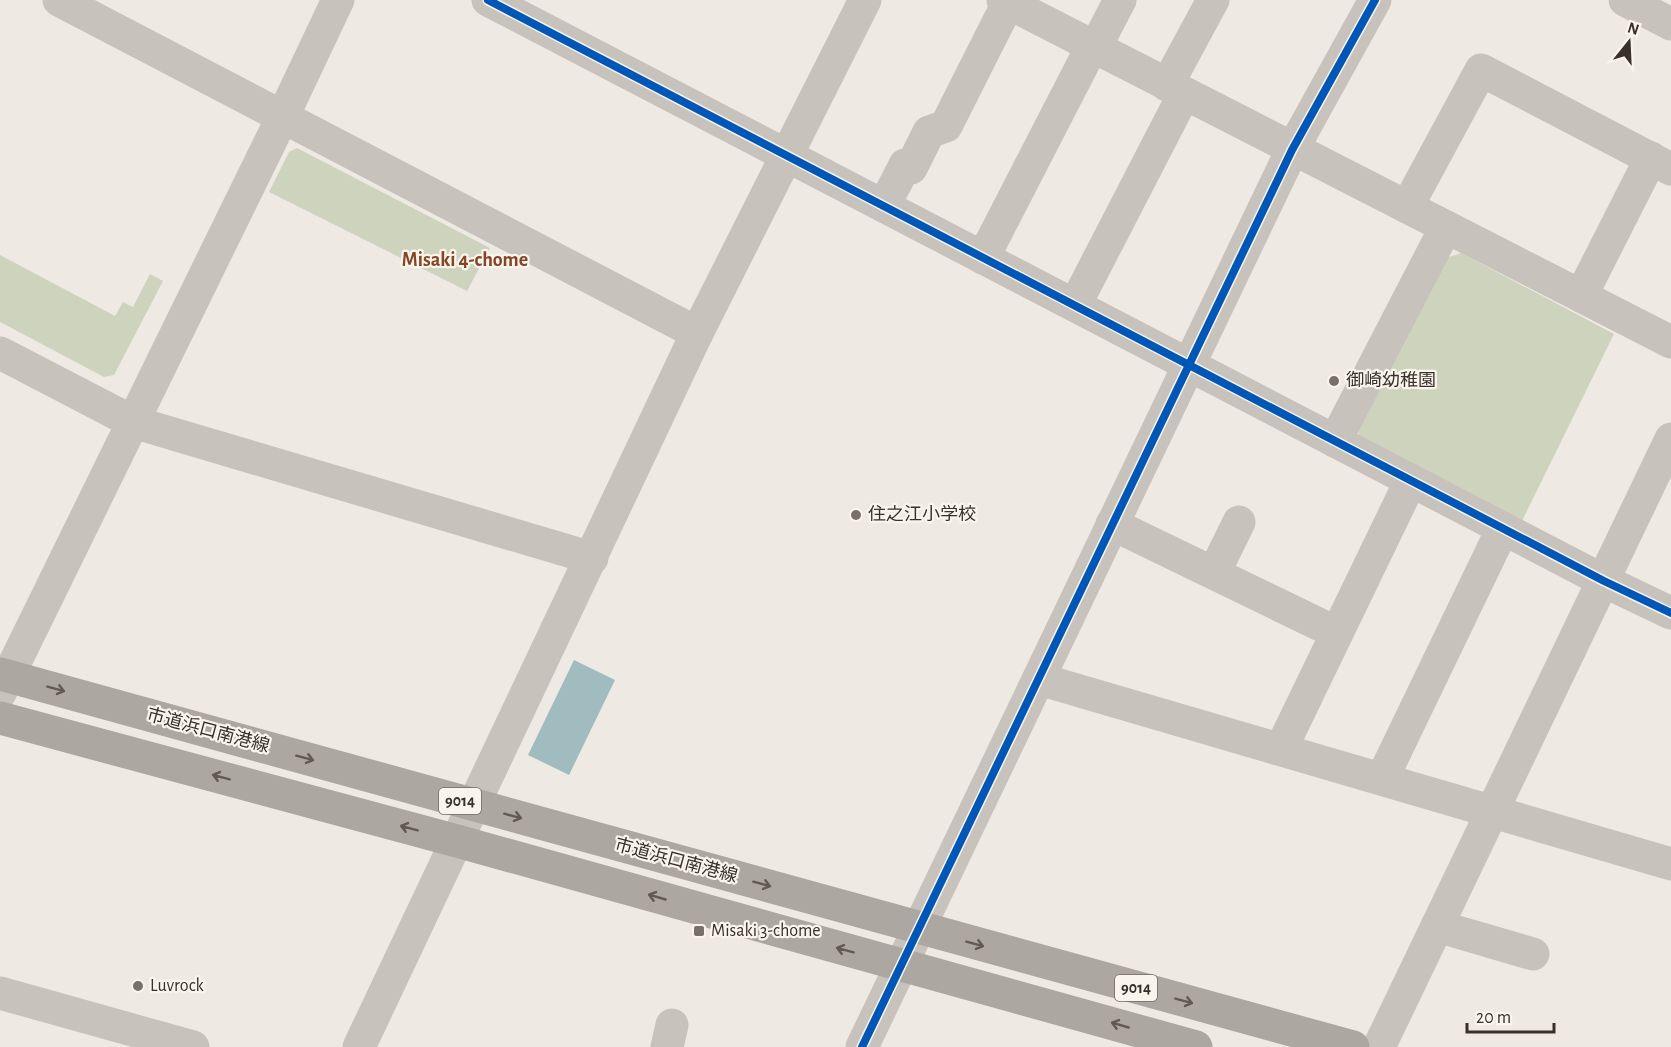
<svg xmlns="http://www.w3.org/2000/svg" width="1671" height="1047" viewBox="0 0 1671 1047" font-family="'Alegreya Sans','Noto Sans JP',sans-serif">
<style>
.green{fill:#ced3be}
.water{fill:#a0bcbf}
.lines{fill:none;stroke-linecap:round;stroke-linejoin:round}
.minor{stroke:#c7c2bc;stroke-width:33}
.major{stroke:#aca7a1;stroke-width:33}
.cycleway-casing{stroke:#faf5ec;stroke-width:11}
.cycleway{stroke:#0057b8;stroke-width:8}
.oneway{stroke:#615a54}
.poi-dot{fill:#78716b;stroke:#faf5ec;stroke-width:2}
.labels{text-anchor:middle;dominant-baseline:central;stroke-width:4.5;stroke-linejoin:round;paint-order:stroke}
.shield{fill:#faf5ec;stroke:#726b64;stroke-width:1.5}
.shield-label{font-size:16px;font-weight:bold;fill:#38302a}
.poi-label{font-size:18px;fill:#38302a;stroke:#faf5ec;text-anchor:start}
.street-label{font-size:18px;fill:#38302a;stroke:#faf5ec}
.neighbourhood-label{font-size:20px;font-weight:bold;fill:#854526;stroke:#faf5ec}
</style>
<rect width="100%" height="100%" fill="#eeeae3"/>
<g class="green">
<path d="M297,148L490,248L467,291L269,192L289,152Z"/>
<path d="M1461,253L1614,334L1521,523L1359,440L1358,426L1440,260Z"/>
<path d="M0,255L115,316L123,302L133,307L150,274L163,281L114,375L104,377L0,322Z"/>
</g>
<path class="water" d="M574,660L615,680L569,775L528,755Z"/>
<g class="lines">
<g class="minor">
<path d="M59,0L697,333"/>
<path d="M488,0L1604,581L1671,613"/>
<path d="M1003,0C1225,115 1448,228 1671,342"/>
<path d="M1625,0L1671,24"/>
<path d="M1167,85L1213,0"/>
<path d="M884,206L905,165L911,168L929,132L946,126L1008,3"/>
<path d="M1407,207L1481,70L1671,169"/>
<path d="M983,258L1085,60L1095,48L1120,0"/>
<path d="M1581,296L1651,158"/>
<path d="M1075,305L1184,94"/>
<path d="M0,353L133,422L592,558"/>
<path d="M1335,441L1446,227"/>
<path d="M1112,524L1337,633"/>
<path d="M1214,573L1239,522"/>
<path d="M1039,679L1671,864"/>
<path d="M0,693L283,116L338,0"/>
<path d="M1281,749L1411,480"/>
<path d="M1382,779L1503,528"/>
<path d="M1437,926L1533,954"/>
<path d="M0,993L193,1047"/>
<path d="M359,1047L697,333L865,0"/>
<path d="M667,1047L672,1025"/>
<path d="M862,1047L1292,150L1375,0"/>
<path d="M1379,1047L1671,439"/>
</g>
<g class="major">
<path d="M0,674L1353,1047"/>
<path d="M0,718L457,841L1196,1047"/>
</g>
<defs>
<g id="cycleway">
<path d="M488,0L1604,581L1671,613"/>
<path d="M862,1047L1292,150L1375,0"/>
</g>
</defs>
<use href="#cycleway" class="cycleway-casing"/>
<use href="#cycleway" class="cycleway"/>
</g>
<defs><path id="oneway-shaft" d="M-6 0H5M1.5-3L5.5 0L1.5 3" fill="none" stroke-width="1.6" stroke-linecap="round" stroke-linejoin="round" transform="scale(1.5)"/></defs>
<g class="oneway">
<use href="#oneway-shaft" transform="translate(56 689) rotate(15)"/>
<use href="#oneway-shaft" transform="translate(305 758) rotate(15)"/>
<use href="#oneway-shaft" transform="translate(221 777) rotate(-165)"/>
<use href="#oneway-shaft" transform="translate(513 816) rotate(15)"/>
<use href="#oneway-shaft" transform="translate(409 828) rotate(-165)"/>
<use href="#oneway-shaft" transform="translate(762 884) rotate(15)"/>
<use href="#oneway-shaft" transform="translate(657 897) rotate(-164)"/>
<use href="#oneway-shaft" transform="translate(975 944) rotate(15)"/>
<use href="#oneway-shaft" transform="translate(845 950) rotate(-165)"/>
<use href="#oneway-shaft" transform="translate(1184 1001) rotate(15)"/>
<use href="#oneway-shaft" transform="translate(1120 1025) rotate(-164)"/>
</g>
<g class="poi-dot">
<circle cx="1334" cy="381" r="6"/>
<circle cx="856" cy="515" r="6"/>
<rect x="693" y="925" width="12" height="12" rx="3"/>
<circle cx="138" cy="986" r="6"/>
</g>
<g class="labels">
<g class="shield">
<rect x="439" y="788" width="42" height="26" rx="4.5"/>
<rect x="1115" y="975" width="42" height="26" rx="4.5"/>
</g>
<g class="shield-label">
<text x="460" y="801">9014</text>
<text x="1136" y="988">9014</text>
</g>
<g class="poi-label">
<text x="1346" y="381">御崎幼稚園</text>
<text x="868" y="515">住之江小学校</text>
<text x="711" y="931">Misaki 3-chome</text>
<text x="150" y="986">Luvrock</text>
</g>
<g class="street-label">
<text transform="translate(208 731) rotate(15)">市道浜口南港線</text>
<text transform="translate(676 861) rotate(15)">市道浜口南港線</text>
</g>
<g class="neighbourhood-label">
<text x="465" y="260">Misaki 4-chome</text>
</g>
</g>
<g transform="translate(1629 42) rotate(18)" stroke="#faf5ec" stroke-width="4.5" paint-order="stroke">
<path d="M0-4.5L10 22L0 15L-10 22Z" fill="#38302a"/>
<text y="-9" font-size="16" font-weight="bold" text-anchor="middle" fill="#38302a">N</text>
</g>
<path d="M1467 1023v9h87v-9" fill="none" stroke="#38302a" stroke-width="3"/>
<text x="1476" y="1023" font-size="18" fill="#38302a" stroke="#faf5ec" stroke-width="4.5" paint-order="stroke">20 m</text>
</svg>
